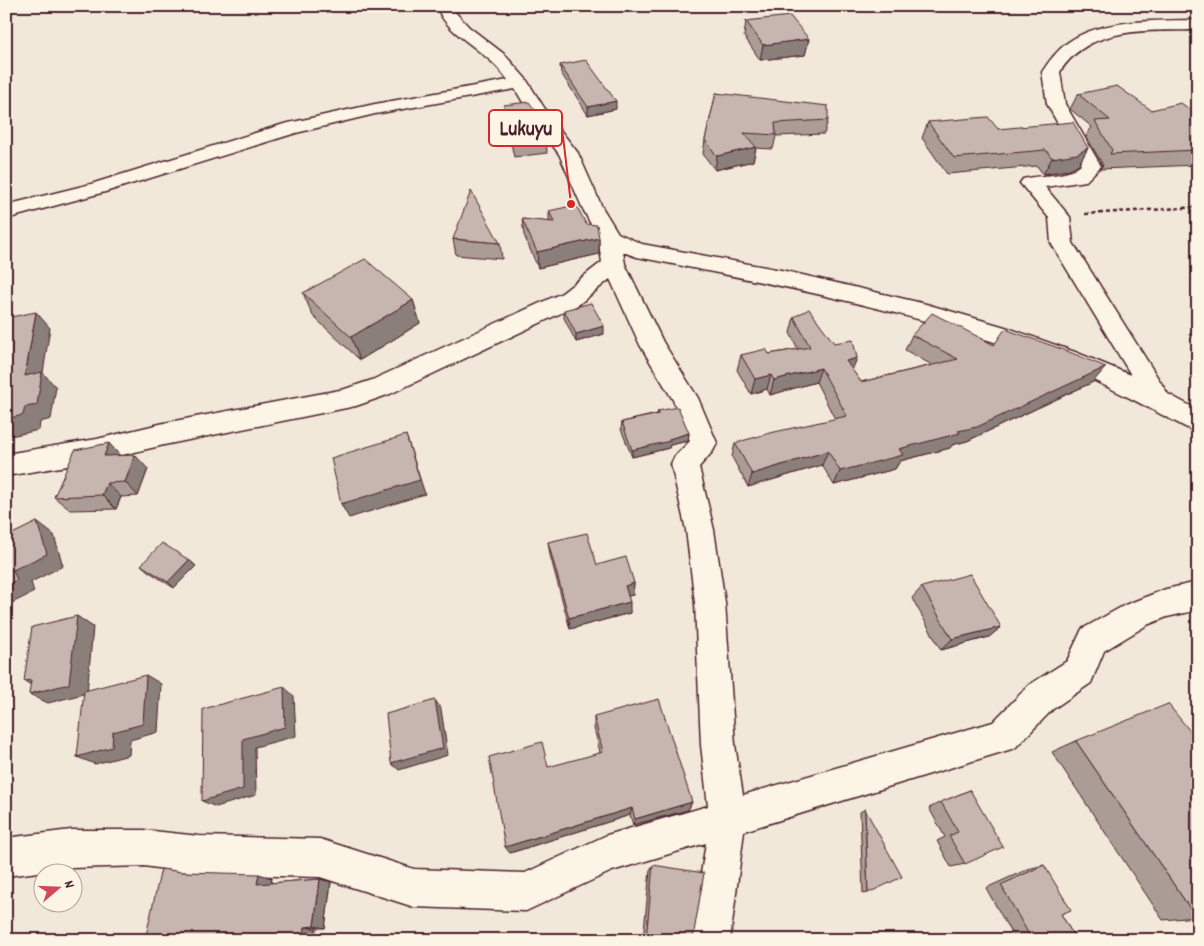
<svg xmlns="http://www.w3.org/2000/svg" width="1204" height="946" viewBox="0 0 1204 946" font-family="Dekko,sans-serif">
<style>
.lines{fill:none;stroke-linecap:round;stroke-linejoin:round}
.street-casing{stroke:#4a1f2b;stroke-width:3}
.path{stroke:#4a1f2b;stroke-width:2.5;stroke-dasharray:4 3;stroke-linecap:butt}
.street{fill:#fcf5e5;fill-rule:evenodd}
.wall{fill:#ab9d96;stroke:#4a1f2b}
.shaded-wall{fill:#8b7f7a;stroke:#4a1f2b}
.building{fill:#c7b6af;stroke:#4a1f2b}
.leader{fill:none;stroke:#d62828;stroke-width:2}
.callout-dot{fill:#d62828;stroke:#fcf5e5;stroke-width:2}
.callout{fill:#fcf5e5;stroke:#d62828;stroke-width:2}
.callout-label{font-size:21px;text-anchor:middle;font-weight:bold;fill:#4a1f2b}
</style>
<rect width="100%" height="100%" fill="#f1e8da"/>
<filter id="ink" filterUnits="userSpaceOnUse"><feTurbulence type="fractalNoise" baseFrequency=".02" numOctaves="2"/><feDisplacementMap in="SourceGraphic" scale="10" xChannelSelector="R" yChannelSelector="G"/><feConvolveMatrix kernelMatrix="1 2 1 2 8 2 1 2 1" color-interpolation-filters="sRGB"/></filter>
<g filter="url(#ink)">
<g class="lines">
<defs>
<path id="street" d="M438,6H454V11L469,27L504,54L526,79L550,117L578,153L602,207L618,233L642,244L781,270L926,304L1005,327L1075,352L1131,375L1051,243L1049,218L1020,183L1023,179C1041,174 1066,178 1081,165L1047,104L1042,72C1049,61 1057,51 1067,43C1100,18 1158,21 1198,20V30C1149,31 1089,25 1060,72L1065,104L1101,166L1086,181L1045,187L1070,217L1073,243L1168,394L1198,410V432L1189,429C1145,406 1102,382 1056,364C921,312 779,285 637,257L623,252L625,264L663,342L698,398L717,443L713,451L699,467L714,530L725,603L735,745L743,795L993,722L1029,685L1067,661L1082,629L1125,605L1166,589L1198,582V610L1167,617L1147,625L1104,651L1091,683L1053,709L1015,748L744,831L730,940H690L706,843L612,871L526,911L414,907L320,877L199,874L144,866L71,868L6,876V838L71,830H144L199,836L320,839L414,869L525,873L607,835L708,806L701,745L695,603L686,530L671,464L675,456L690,441L673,400L640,345L610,279L578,305L390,394L356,406L164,445L97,461L6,476V454L97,439L164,423L345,389L372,380L562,293L602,262L598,238L582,207L559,154L533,119L515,89L375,114L296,133L105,192L6,219V205L91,184L284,124L375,104L508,80C503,74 498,67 492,62C479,49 438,25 438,6Z"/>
</defs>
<use href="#street" class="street-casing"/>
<path class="path" d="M1085,214L1198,207"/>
<use href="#street" class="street"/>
</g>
<g class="wall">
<path d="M746,21L809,39L805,55L760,60L744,36Z"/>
<path d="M560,65L616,109L588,115L561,73Z"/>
<path d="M716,93L828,120L824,134L776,136L773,149L756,148L753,161L715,170L703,154L705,140Z"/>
<path d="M1078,94L1151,110L1195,113L1198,112V165L1100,169L1103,165L1086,136L1092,127L1070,109Z"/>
<path d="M504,105L546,137L547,153L514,157L506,121Z"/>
<path d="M928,122L998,129L1088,148L1079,164L1068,170L1043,174L1037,166L947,174L922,138Z"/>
<path d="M549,211L586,224L599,238V254L538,268L524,235L522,219L549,222Z"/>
<path d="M453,239L500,243L502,259L456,255Z"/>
<path d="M303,293L413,300L420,323L360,360L313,316Z"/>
<path d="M564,310L604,334L576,342L564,318Z"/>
<path d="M794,317L857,358L852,370L861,382L932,365L905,350L912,335L994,345L1093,382L967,441L952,445L950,448L900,461L895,469L834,485L822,465L748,487L732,457L735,443L835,419L816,382L770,395L767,389L751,394L737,370L741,355L769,354L798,349L790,333Z"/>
<path d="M1198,325V341L1189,335Z"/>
<path d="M658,411L689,433L688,441L670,445L669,448L632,457L621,429L622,422L657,414Z"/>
<path d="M120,455L148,469L138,496L121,497L116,509L70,510L54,497Z"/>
<path d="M548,542L597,565L634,583L633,595L628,596L630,613L570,629L550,555Z"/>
<path d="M189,560L196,566L174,588L148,571L141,565Z"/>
<path d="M922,587L1001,627L989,637L941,650L912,598Z"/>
<path d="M594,717L692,802L688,810L633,825L630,815L510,853L600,752L594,728Z"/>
<path d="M1076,741L1196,917L1163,920L1052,752Z"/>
<path d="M970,790L965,864L951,867L937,841L945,837L929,808L941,802Z"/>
<path d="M865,809L868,893L863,894L860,812Z"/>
<path d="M653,865L693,938L695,940H643L650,870Z"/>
<path d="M1044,865L1061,914L1076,940H1015L986,888L1028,869Z"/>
<path d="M183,872L272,878L271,883L320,879L331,882L325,928H316L315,940H145Z"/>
</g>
<g class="shaded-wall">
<path d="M809,39L805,55L760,60L763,45Z"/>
<path d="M616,101V109L588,115V107Z"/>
<path d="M756,147L753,161L715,170L717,156Z"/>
<path d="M1088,148L1079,164L1068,170L1043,174L1052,158Z"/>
<path d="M599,238V254L538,268L537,252Z"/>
<path d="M413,300L420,323L360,360L351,337Z"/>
<path d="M36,312L50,328L43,373L56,387L51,419L40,422L39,430L6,437V419L25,407V376Z"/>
<path d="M604,326V334L576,342V334Z"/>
<path d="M857,358L851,373L846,361Z"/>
<path d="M1106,367L1093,382L967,441L952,445L950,448L900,461L895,469L834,485L840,471L899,449L958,431Z"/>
<path d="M821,368L816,382L770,395L774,380Z"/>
<path d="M771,375L767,389L751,394L755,379Z"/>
<path d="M689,433L688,441L670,445L669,448L632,457V450Z"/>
<path d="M406,435L425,494L349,518L341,504Z"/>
<path d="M109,443L122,458L104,456Z"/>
<path d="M828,451L822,465L748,487L752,474Z"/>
<path d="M135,455L148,469L138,496L125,482Z"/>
<path d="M107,483L121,497L116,509L102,495Z"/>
<path d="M37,522L54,535L63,566L31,582L34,592L6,606V585Z"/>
<path d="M189,560L196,566L174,588L168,582Z"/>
<path d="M634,583L633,595L624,597L625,586Z"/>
<path d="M630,602V613L570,629L569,618Z"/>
<path d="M77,616L93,627L87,693L48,703L29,694L43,691L24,681Z"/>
<path d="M1001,627L989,637L941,650L952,639Z"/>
<path d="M146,675L161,684L158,732L130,740L129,755L95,764L77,757L113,732Z"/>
<path d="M284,687L294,696L296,736L255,747L256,795L216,807L202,801L243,739Z"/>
<path d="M435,700L441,709L448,755L399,770L391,763Z"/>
<path d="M692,802L688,810L633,825L635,819Z"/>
<path d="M632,808L630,815L510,853L505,847Z"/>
<path d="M259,874L272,878L270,887L257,884Z"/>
<path d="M320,879L331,882L325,928L314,926Z"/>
<path d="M305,927L316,928L315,940H303Z"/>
</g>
<g class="building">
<path d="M790,16L809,39L763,45L746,21Z"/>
<path d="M586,60L616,101L588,107L560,65Z"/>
<path d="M1117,86L1151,110L1181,103L1195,113L1198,112V150L1110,154L1112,150L1095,121L1110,120L1078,94Z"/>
<path d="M716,93L828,106V120L775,123L776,135L744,133L756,147L717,156L705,140Z"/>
<path d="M529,102L541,118L546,137L512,141L504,105Z"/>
<path d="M988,117L998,129L1073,122L1088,148L1077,154L1052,158L1046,150L954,158L928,122Z"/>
<path d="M471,191L500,243L453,239Z"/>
<path d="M576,205L586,224L597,225L599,238L537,252L522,219L554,222L549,211Z"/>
<path d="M365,259L413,300L351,337L303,293Z"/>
<path d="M591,303L604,326L576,334L564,310Z"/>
<path d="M809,309L834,343L853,340L857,358L846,361L861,382L958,359L912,335L932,313L994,345L1005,329L1067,351L1106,367L977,427L958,431L960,433L899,449L903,455L840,471L828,451L752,474L735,443L770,433L847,416L821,368L774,380L771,375L755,379L741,355L766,349L769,354L810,347L794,317Z"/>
<path d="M36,312L25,376L42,372L37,405L25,407L23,415L6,419V318Z"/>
<path d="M678,407L689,433L669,439L670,441L632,450L622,422L659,414L658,411Z"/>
<path d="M406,435L420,480L341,504L331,458Z"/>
<path d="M109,443L104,456L135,455L125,482L107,483L102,495L54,497L75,450Z"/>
<path d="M37,522L47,554L13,570L17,580L6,585V537Z"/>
<path d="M587,533L597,565L626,557L634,583L625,586L630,602L569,618L548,542Z"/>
<path d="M162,543L189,560L168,582L141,565Z"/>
<path d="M970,574L1001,627L952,639L922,587Z"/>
<path d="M77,616L69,684L29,694L31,680L24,681L32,627Z"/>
<path d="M146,675L143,724L113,732L112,747L77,757L84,691Z"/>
<path d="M284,687L285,727L243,739V789L202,801L203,709Z"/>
<path d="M659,699L692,802L635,819L632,808L505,847L489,757L542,742L548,767L603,752L594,717Z"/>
<path d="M435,700L443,748L391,763L386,714Z"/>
<path d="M1168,704L1198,741V916L1196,917L1076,741Z"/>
<path d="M970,790L1003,847L965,864L949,836L958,832L941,802Z"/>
<path d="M865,809L902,877L868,893Z"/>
<path d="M653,865L704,873L693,938L695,940H646Z"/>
<path d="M1044,865L1071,910L1061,914L1076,940H1032L1001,885Z"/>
<path d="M161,869L183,872L259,874L257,884L320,879L314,926L305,927L303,940H145Z"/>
</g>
</g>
<path class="leader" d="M571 204L562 128"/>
<circle class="callout-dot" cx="571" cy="204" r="5"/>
<rect class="callout" x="489" y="110" width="73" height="36" rx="5"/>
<g class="callout-label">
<text x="526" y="135">Lukuyu</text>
</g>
<rect width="1204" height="946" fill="none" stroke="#fcf5e5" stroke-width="25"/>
<rect x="12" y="12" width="1179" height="921" fill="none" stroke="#4a1f2b" stroke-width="2" filter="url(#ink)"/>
<g transform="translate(58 888) rotate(71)"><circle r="24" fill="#fcf5e5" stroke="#b59f9b"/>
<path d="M0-4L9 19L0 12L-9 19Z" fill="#d1495b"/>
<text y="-8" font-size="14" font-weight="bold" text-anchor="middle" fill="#4a1f2b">N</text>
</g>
</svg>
